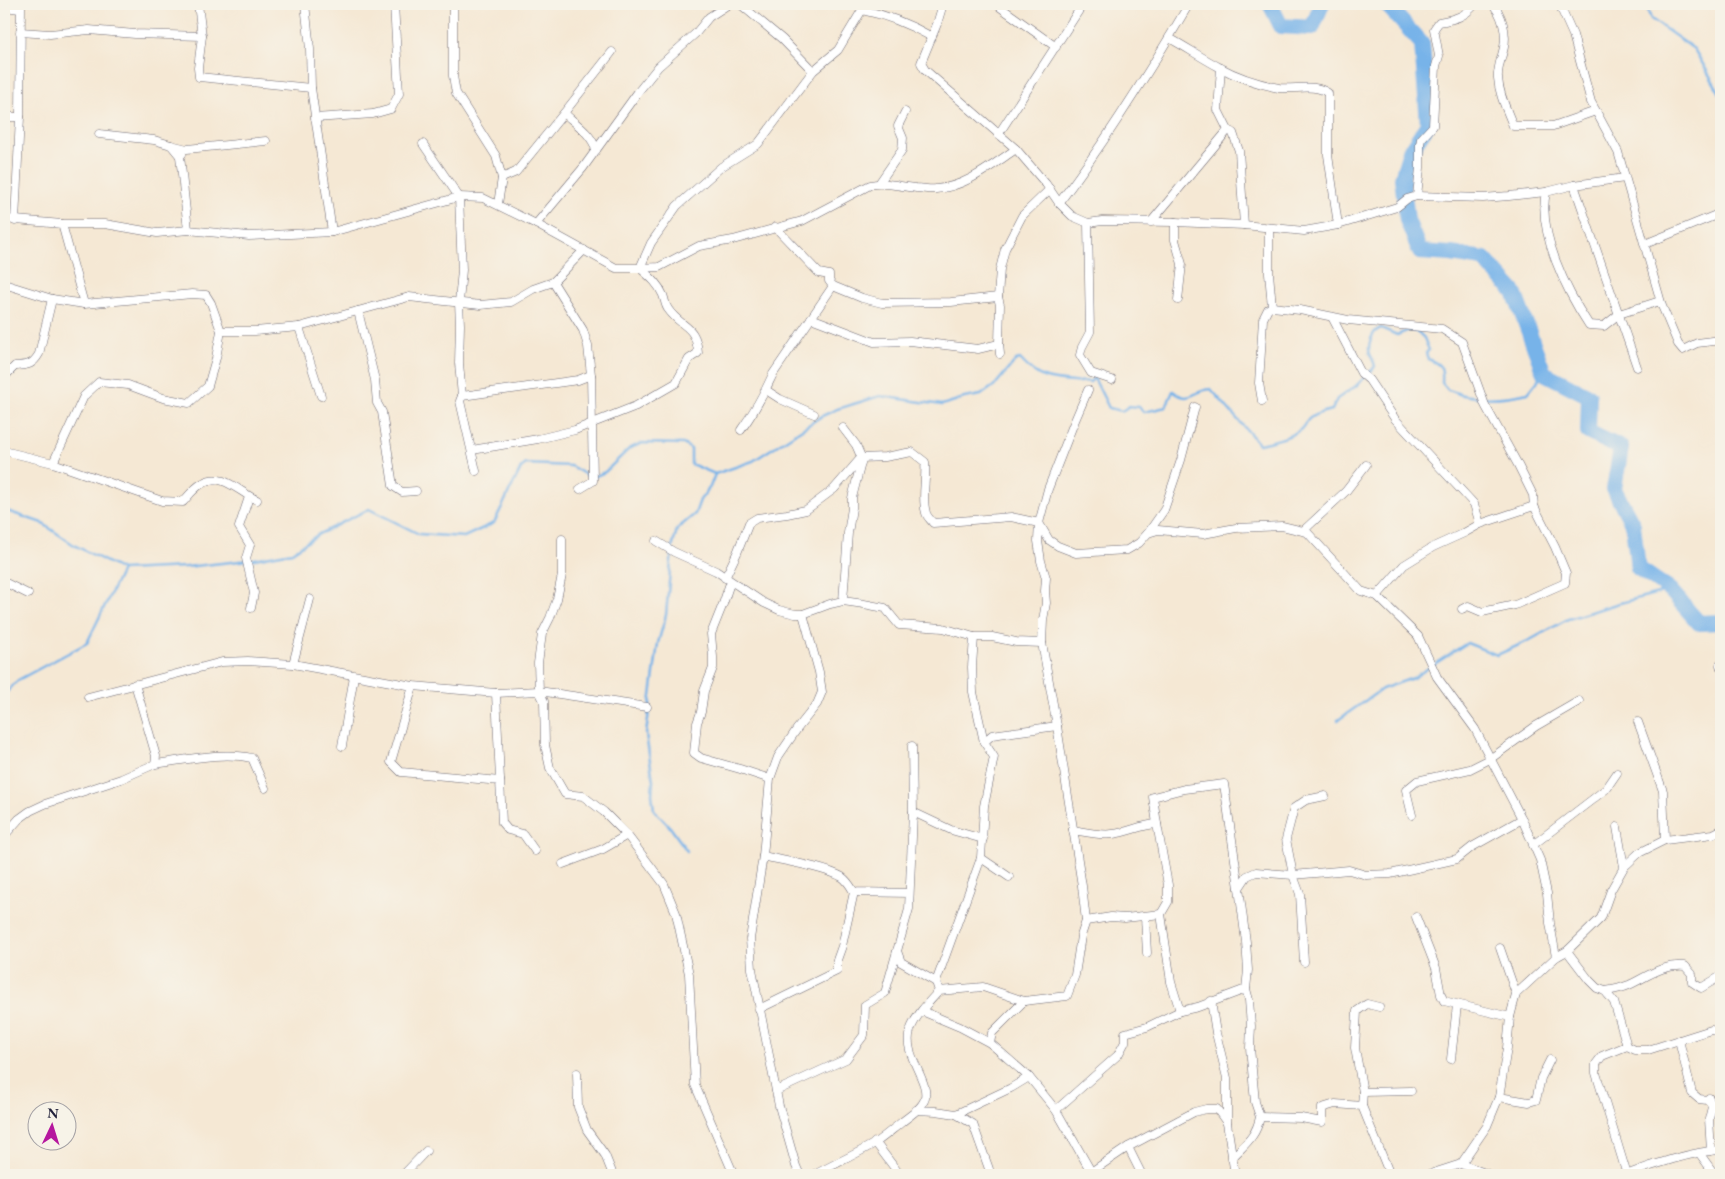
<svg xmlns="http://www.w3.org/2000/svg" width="1725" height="1179" viewBox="0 0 1725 1179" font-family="'EB Garamond',serif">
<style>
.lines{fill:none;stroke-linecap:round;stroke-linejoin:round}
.stream{stroke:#77b3e9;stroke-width:2.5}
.river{stroke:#77b3e9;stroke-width:16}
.minor-casing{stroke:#6c6771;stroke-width:9}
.minor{stroke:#fff;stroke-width:8}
</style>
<rect width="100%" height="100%" fill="#f7f3e8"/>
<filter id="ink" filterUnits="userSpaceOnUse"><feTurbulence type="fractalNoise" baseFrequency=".02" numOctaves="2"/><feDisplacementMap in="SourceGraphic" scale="10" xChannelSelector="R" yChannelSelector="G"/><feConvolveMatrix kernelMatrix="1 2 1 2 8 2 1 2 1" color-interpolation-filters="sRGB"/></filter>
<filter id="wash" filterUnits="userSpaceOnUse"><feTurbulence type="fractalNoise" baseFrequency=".0096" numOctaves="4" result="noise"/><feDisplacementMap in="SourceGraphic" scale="20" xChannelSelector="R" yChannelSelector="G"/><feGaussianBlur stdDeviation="1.12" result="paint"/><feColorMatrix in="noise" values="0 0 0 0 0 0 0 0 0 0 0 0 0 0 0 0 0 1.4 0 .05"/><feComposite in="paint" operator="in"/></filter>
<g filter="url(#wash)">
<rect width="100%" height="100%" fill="#f5e8d4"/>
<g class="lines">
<g class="stream">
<path d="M1645,4L1651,19L1694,49L1721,95"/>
<path d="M4,510L42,523L74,545L122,570L186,567L249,560L292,552L319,534L369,509L419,534L464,537L494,523L521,468L526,464L571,466L591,478L605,472L630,448L643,443L683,444L691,449V464L715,474L753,461L822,416L837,409L880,396L942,405L964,398L981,395L995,385L1016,360L1020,359C1038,379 1048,380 1074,382C1080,383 1084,380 1090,382L1094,378L1109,408L1122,411L1129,406L1139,407L1144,412L1166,407L1173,391C1190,405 1193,390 1211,389L1259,444C1273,441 1288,438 1300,430C1304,427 1306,421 1310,418C1316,413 1325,412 1332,410L1337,399L1356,386L1373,369L1375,366C1374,362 1372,358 1370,354C1367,345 1372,331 1381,328L1397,335L1409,330L1418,332L1424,338L1429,350L1426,353L1428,359C1442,365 1443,367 1442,383L1448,390C1454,391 1457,394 1463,395C1486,400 1506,398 1528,393L1544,373"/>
<path d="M4,695L18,680L87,643L122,570"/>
<path d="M1338,720L1382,689L1413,678L1467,643L1497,655L1530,640L1568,619L1616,604L1670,590"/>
<path d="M687,851L670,827L654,810L652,794L653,781L646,734L658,643L666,615L672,549L677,529L695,514L700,500L710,487L715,474"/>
</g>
<g class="river">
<path d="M1270,4L1281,26L1312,28L1322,4"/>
<path d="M1386,4L1422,44L1428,124L1410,151L1402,178L1407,220L1420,252L1451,254L1484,259L1514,292L1544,373L1589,396L1588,432L1621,448L1614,489L1633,525L1638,568L1670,590L1699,623L1721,622"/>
</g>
</g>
</g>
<g filter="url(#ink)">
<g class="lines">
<defs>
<g id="minor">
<path d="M198,4L202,36L198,68L199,77L311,88"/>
<path d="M305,4L310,49L311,88L332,232"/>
<path d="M453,4V76L456,93L496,156L502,178L498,204"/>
<path d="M740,4L782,39L813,71"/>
<path d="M943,4L937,24L921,63L925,70L1016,149"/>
<path d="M1492,4C1502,13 1507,33 1504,47C1502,57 1497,68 1498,78C1499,95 1507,110 1513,126H1553L1596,111"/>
<path d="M1559,4L1573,35L1591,102L1618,152L1662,306L1678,344L1683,350L1697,343L1721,340"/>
<path d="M4,7L20,9"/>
<path d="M1000,7L1056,47"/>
<path d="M862,10C887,15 909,24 932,37"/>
<path d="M20,32L50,34L89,30L135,34L202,36"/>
<path d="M1169,38C1186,47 1202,58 1219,67C1237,77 1259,84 1279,88C1295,90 1314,83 1328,93V155L1338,225"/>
<path d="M564,113C576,124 592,134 596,150"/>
<path d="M4,117H20"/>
<path d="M315,118L373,114L391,109L399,94L394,4"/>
<path d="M1228,130L1233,133L1239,151L1244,225"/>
<path d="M99,134L154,140L171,145L180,156"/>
<path d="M998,135L1083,4"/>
<path d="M423,144L459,197L462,270L459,302L460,325L459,363L462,396L460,401L476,471"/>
<path d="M171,145L187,149L266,141"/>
<path d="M182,154L180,156L188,230"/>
<path d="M502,178L516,172L564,113L612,52"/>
<path d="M880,182L902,150L903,138L898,126L905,112"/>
<path d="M1574,185L1637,367"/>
<path d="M1546,192C1537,232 1567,292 1589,325L1604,326L1619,314L1660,301"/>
<path d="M1417,196L1420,168V144L1421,139L1433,126L1436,66L1439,56L1434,29L1439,22C1455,19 1465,17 1475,4"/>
<path d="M1059,203L1072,216L1088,223L1102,221L1175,222L1244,225L1304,231L1338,225L1397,207L1407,199L1417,196L1483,198L1509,196L1546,192L1574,185L1625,178"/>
<path d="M4,219L62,224H105L157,233L188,230L249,236L332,232L459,197L483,198L536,224L616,268H640L659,267L699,246L733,240L802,221L870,185C884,181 901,187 916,188C923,188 930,190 936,189C966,187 992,165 1016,149L1046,184L1059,203C1107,140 1149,72 1189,4"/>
<path d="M15,221L20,117L21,4"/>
<path d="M1151,222L1228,130L1218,110L1221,68"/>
<path d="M1175,222V240L1182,264L1178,300"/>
<path d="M1088,223L1090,332L1082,347L1080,355L1091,373L1112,380"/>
<path d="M62,224L84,304"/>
<path d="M536,224L583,168L638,92L658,67L696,33L709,17L729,4"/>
<path d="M1645,244L1721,213"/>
<path d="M553,282L583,330L588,346L591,375L593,481L580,489"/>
<path d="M4,284L52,299L84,304L192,294L206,295L211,303L221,331L216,358L208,386L189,403L163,398L128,385L99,382L84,396L53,463"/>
<path d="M833,286L862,298L882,303L951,302L998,297"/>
<path d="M1272,307L1300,310L1348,320L1442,329L1462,342L1485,405L1517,463L1533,495L1534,506L1555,547L1566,573L1565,583L1515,605L1482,612L1468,606L1462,609"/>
<path d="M358,311L375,380L377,403L382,412L393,486L402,492L416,491"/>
<path d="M1332,317L1361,373L1369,380L1395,419L1474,504L1480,524"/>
<path d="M811,318L874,342L910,341L978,349L999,344"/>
<path d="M1721,325V336"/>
<path d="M299,327L321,396"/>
<path d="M221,331H255L299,327L409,297L480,305L511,302L533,289L553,282L584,250"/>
<path d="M1000,354L999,344L1000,305L998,297L1000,269L1005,249L1022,216L1050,189"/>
<path d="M4,377L15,366C27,365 32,366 39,354L52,299"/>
<path d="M766,390L780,399L814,414"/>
<path d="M462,396L578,380L591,375"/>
<path d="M1262,401L1259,383L1263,319L1268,309L1272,307L1269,273V228"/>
<path d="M741,430C754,412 764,394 773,374L833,286L829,281V275L819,273L775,227"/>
<path d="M472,450L538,439L575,430L636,406L676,383L689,359L698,353C696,324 682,329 668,309C665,305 665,300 663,295C658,283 649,276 640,268L651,243L677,206L721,167L758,144L813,71L838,50L862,10V6L860,4"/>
<path d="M4,451L53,463L162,501L183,502C189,495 195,487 203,483C222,471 240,493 257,500"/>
<path d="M249,497L239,527L250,545L246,558L254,593L251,608"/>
<path d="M1303,531L1346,491L1366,465"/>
<path d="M1148,533L1164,510L1181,460L1195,407"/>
<path d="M562,539V575L557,599L550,618L542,634L538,663L539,691L544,701L545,745L550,768L565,794L583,796L604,812L627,835L664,884L676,913L689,974L695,1085L734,1175"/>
<path d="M656,541L674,552L716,571L764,603L779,610L795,614H803L830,604L843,601L864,604L885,608L899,625L943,628L974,637H992L1016,642L1042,643"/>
<path d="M725,578L737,553L749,523L757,518L787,514L806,510L834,489L861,458L885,457L912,452L925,462C927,478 921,497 926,513C927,517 931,520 933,523L1011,517L1039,523L1049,540L1058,546L1076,553L1127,550L1139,543L1148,533L1158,530L1203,534L1236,528L1282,526L1307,532L1361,591L1377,596L1418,636L1437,677L1475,729L1522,819L1540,860L1547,893L1550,923L1556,957"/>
<path d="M4,582L28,594"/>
<path d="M732,583L729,586L723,604L711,634L713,657V668L704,691L701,712L697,723L694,753L701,758L740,769L770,779"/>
<path d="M1377,596L1404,565L1433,547L1464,533L1480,524L1534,506"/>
<path d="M843,601L848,533L852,508V498L862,459L856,445L843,428"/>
<path d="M293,664L310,599"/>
<path d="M1720,665L1721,668"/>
<path d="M413,686L391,762L401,772L500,781"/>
<path d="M496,693L502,823L508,830L523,834L535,851"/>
<path d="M88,697L222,662L248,661L293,664L413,686L496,693L539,691L647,707"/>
<path d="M1638,722L1663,791L1665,840"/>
<path d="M984,742L992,735L1057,726"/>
<path d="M342,746L354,676"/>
<path d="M155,764C185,760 223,751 252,758L265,788"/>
<path d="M913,812L951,830L983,839"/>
<path d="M1412,815L1406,790L1417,781L1470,769L1490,759L1536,726L1579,701"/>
<path d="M1157,824L1168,885V902L1161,914L1171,982L1180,1011L1198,1007L1246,989"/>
<path d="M1617,827L1624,867"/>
<path d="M1073,830C1085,832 1100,836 1113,834C1129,832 1140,825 1157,824L1153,797L1184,789L1224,784L1239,888"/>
<path d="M4,836L19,819L30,811L45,804L121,779L155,764L156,756L135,684"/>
<path d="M1533,845L1606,789L1617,773"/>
<path d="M763,856C784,861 825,867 842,877C848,881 851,887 854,892L909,893"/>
<path d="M981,858L1009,877"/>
<path d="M563,864L603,849L627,835"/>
<path d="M1145,917L1147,953"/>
<path d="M1416,917L1436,968L1441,995L1444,1001L1510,1017"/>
<path d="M1086,921L1111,917L1125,918L1161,914"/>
<path d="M1500,948L1516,994"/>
<path d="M897,951L901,962L936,982"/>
<path d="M1567,951L1589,980L1597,988L1605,991L1614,1002L1627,1046L1635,1050H1648L1711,1030L1721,1032"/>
<path d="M1304,962L1300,894L1293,875L1286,839L1294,808L1306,800L1325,796"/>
<path d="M939,991L983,987L1024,1001L1067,996L1075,975L1081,936L1086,921L1082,886L1057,726L1042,643L1043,620L1046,603L1045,591L1046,578L1041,561L1038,541L1039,523L1048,489L1073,425L1088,390"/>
<path d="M1605,991C1613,990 1622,988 1629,985C1648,976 1663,964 1685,966L1692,974V982L1701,988L1721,976"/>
<path d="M1024,1001L992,1033L990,1043L1029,1077L1056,1110L1093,1175"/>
<path d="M1211,1001L1216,1033L1227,1078V1123L1235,1175"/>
<path d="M759,1009L837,971V960L842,946L854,892"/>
<path d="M922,1011L960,1027L990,1043"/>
<path d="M1679,1040L1692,1093L1699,1099L1707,1100L1709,1098L1712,1107L1709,1119L1711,1151"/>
<path d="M1451,1059L1457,1005"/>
<path d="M577,1073L578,1107L587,1130L605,1155L613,1175"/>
<path d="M776,1091L846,1059L864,1035L865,1005L885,993L909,909L913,812L912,746"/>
<path d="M1363,1092L1411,1091"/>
<path d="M1499,1097L1529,1102L1536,1100L1541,1078L1550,1060"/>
<path d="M1362,1106L1363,1092L1355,1048L1357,1011L1367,1004L1379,1007"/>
<path d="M916,1110L936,1111L956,1114L1011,1088L1029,1077"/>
<path d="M1056,1110L1118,1055L1125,1042V1033L1147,1027L1180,1011"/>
<path d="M956,1114L973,1124L989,1169"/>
<path d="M1260,1117L1255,1102L1250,1048L1251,1026L1249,1000L1246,989L1248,970L1246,942L1239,888L1247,876L1256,872L1293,875L1349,870L1366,875L1390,874L1457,859L1472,847L1522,819"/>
<path d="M875,1142L900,1175"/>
<path d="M1128,1147L1142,1175"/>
<path d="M1700,1154L1715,1175"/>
<path d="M1232,1158C1245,1144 1256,1137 1260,1117L1301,1118L1322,1122V1108L1335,1104L1362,1106L1390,1175"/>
<path d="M1461,1164L1487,1126L1499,1097L1507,1048L1510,1017L1516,994L1556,957L1567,951L1601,918L1611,890L1624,867L1639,853L1665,840L1713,834L1721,830"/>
<path d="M1091,1172L1128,1147L1194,1112L1206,1109H1217L1227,1123"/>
<path d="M403,1175L426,1151"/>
<path d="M800,1175L796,1166L779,1106L752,969L750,939L763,856L770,779L778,757L797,729L817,704L822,692L819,672L803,614"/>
<path d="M814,1175C834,1164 855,1155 875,1143C884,1137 893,1129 902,1122C909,1116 920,1110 924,1101C932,1082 902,1056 910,1031C915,1016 928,1003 939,991L936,982L981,858L984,806L994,757L984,742L973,692L972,667L974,637"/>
<path d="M1427,1175L1461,1164L1490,1175"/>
<path d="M1626,1175C1651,1165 1694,1151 1721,1150"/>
<path d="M1627,1175L1596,1073V1064L1602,1056L1627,1046"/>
</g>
</defs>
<use href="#minor" class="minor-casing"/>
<use href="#minor" class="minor"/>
</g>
</g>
<rect width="1725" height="1179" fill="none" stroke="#f7f3e8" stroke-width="20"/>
<g transform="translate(52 1126) rotate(4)"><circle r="24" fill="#f7f3e8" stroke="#a29fa3"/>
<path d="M0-4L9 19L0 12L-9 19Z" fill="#b5179e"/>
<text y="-8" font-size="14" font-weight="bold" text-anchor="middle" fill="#22223b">N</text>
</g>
</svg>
